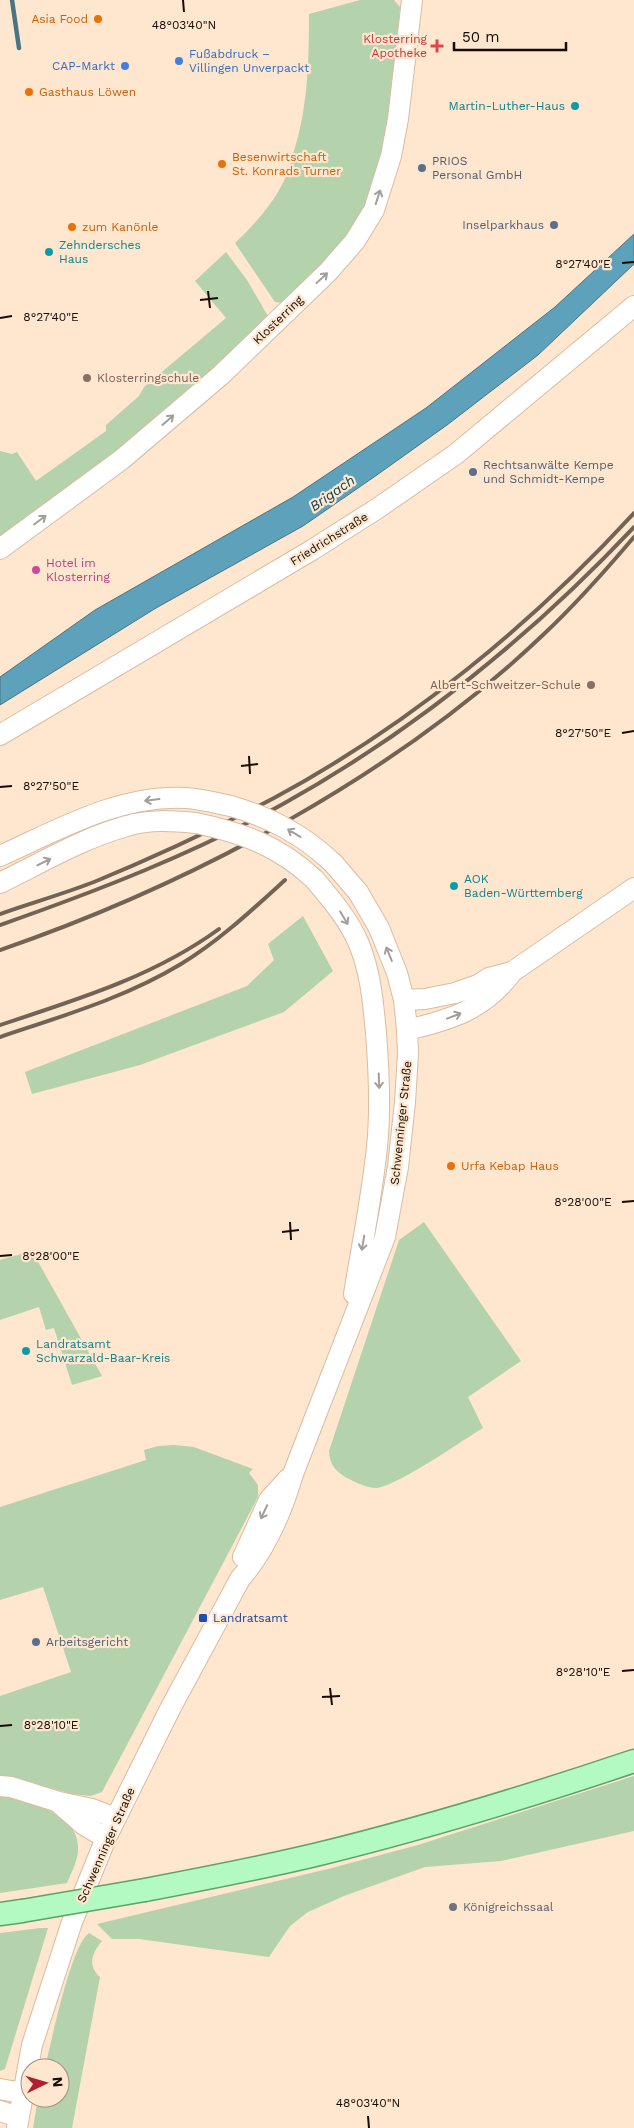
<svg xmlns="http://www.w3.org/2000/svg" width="634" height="2128" viewBox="0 0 634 2128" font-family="'Work Sans',sans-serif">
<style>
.green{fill:#b4d2ac}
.water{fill:#5ea1bb;stroke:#487484}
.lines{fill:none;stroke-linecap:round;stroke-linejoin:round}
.stream{stroke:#487484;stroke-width:4.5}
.secondary-casing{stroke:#dabca1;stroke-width:22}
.primary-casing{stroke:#5ba366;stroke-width:25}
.secondary{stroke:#fff;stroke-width:20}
.primary{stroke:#b3f9c2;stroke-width:22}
.rail{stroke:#736355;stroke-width:4}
.secondary-bridge-casing{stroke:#dabca1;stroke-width:22;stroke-linecap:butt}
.primary-bridge-casing{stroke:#5ba366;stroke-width:25;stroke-linecap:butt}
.secondary-bridge{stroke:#fff;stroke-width:20}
.primary-bridge{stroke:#b3f9c2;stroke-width:22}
.oneway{stroke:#a29e9b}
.ticks{fill:none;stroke:#160c04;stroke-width:2}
.food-dot{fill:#e8710a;stroke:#fee6cf;stroke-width:2}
.health-dot{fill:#e0444e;stroke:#fee6cf;stroke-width:2}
.shop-dot{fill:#3f7fe0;stroke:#fee6cf;stroke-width:2}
.culture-dot{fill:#0f9aa8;stroke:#fee6cf;stroke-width:2}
.service-dot{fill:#5c6f8a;stroke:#fee6cf;stroke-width:2}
.education-dot{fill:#8d6e63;stroke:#fee6cf;stroke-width:2}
.hotel-dot{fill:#d1479c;stroke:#fee6cf;stroke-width:2}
.transit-dot{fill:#1a4fb4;stroke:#fee6cf;stroke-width:2}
.worship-dot{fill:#6b7280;stroke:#fee6cf;stroke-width:2}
.labels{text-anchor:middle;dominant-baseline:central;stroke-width:4.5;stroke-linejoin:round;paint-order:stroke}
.food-label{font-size:12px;fill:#c56008;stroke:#fee6cf;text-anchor:start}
.health-label{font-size:12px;fill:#be3a42;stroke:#fee6cf;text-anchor:end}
.shop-label{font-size:12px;fill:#366cbe;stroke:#fee6cf;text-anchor:start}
.culture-label{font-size:12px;fill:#0d838f;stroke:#fee6cf;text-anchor:start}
.service-label{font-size:12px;fill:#4e5e75;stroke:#fee6cf;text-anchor:start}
.street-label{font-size:12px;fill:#160c04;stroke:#fee6cf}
.education-label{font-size:12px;fill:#785e54;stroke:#fee6cf;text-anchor:start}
.hotel-label{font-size:12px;fill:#b23c85;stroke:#fee6cf;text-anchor:start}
.transit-label{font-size:12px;fill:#164399;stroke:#fee6cf;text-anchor:start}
.worship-label{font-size:12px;fill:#5b616d;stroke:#fee6cf;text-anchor:start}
.water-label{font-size:14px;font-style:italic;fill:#044255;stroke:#fee6cf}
.ticks-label{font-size:12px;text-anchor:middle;fill:#160c04;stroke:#fee6cf;stroke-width:4.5;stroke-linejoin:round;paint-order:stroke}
</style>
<rect width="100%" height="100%" fill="#fee6cf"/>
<g class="green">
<path d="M360,0H394L400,7L388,139L366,210L333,258L282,303L275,302L235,243C254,225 271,206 283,183C288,173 291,162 294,151C308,106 309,61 309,14Z"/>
<path d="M226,252L247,280L269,318L252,335L117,452L0,538V451L12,454L17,452L36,481L106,431V425L139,396L144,387L226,318L195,281Z"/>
<path d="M303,916L333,971L284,1012L140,1065L32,1094L25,1072L247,986L274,960L268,944Z"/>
<path d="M424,1222L521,1361L468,1397L483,1428C461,1441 398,1486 376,1488C367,1488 355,1482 347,1478C335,1471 330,1465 329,1451L399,1240Z"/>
<path d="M32,1251L102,1376L72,1385L54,1328L46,1330L39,1307L0,1320V1260Z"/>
<path d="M174,1445L194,1447L253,1469L249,1473L258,1485V1497L102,1792L91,1796L72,1794L26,1781L0,1776V1696L71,1672L43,1587L0,1600V1507L146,1460L144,1450L158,1446Z"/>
<path d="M634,1776V1831L501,1861L425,1867L344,1896L308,1912L290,1926L269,1957L139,1939H112L97,1924L328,1869L418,1845Z"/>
<path d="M0,1795C25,1799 78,1814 78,1846C79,1859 72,1871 67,1883L0,1893Z"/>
<path d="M40,1928H48L5,2069L0,2071V1933Z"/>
<path d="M89,1933L102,1941C92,1953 87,1965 100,1977L72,2128H33L38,2098H60V2068H45C51,2043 71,1945 89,1933Z"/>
</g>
<path class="water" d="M634,234V264L538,355L447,425L374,477L303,526L156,608L0,705V677L95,610L293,497L426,408L555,307Z"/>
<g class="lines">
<path class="stream" d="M12,0L19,48"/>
<defs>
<g id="secondary">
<path d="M0,549L121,460L221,375L328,272L355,241L374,210L391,156L398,119L412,0"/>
<path d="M0,735L312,550L378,508L456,454L634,306"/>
<path d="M0,856C58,830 120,794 186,798C201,799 216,803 231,806"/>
<path d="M314,879C331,899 349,920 359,944C371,974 373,1002 376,1033C379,1071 381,1109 377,1147C372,1196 362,1245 354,1294"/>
<path d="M0,883C41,863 83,838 127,826C150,819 173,821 196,823"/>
<path d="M404,1000L425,999L455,993L478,985L489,978L512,972"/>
<path d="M407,1030C451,1020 485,1009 512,972L634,888"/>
<path d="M243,1557L269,1500L288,1479"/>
<path d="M0,1786L11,1787L59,1802L92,1809L115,1818"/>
<path d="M60,1804L84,1825L106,1838"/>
<path d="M0,2089L22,2093"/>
<path d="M0,2111L18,2117"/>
<path d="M17,2128L32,2045L72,1922L106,1838L170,1709L240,1579C266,1549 282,1512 293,1474L385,1237L398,1167L405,1102L408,1054L407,1030L404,1000L397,973L379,928L358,892L333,863"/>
</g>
<g id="primary">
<path d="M145,1890C203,1879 261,1868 319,1854C425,1828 530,1796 634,1761"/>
<path d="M0,1914L22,1911"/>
</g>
</defs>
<use href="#secondary" class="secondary-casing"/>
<use href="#primary" class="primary-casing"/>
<use href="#secondary" class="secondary"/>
<use href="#primary" class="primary"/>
<g class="rail">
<path d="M0,914C31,903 63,894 94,882C155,857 215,829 274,798C408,726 531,625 634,513"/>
<path d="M0,925C97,891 193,854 283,804C414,731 531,636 634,527"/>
<path d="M0,950C192,884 398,774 545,633C577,603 606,570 634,537"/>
<path d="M0,1025C76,1000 153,977 219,929"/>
<path d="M0,1037C62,1016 125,998 181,964C219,941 252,910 285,880"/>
</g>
<defs>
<g id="secondary-bridge">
<path d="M231,806C271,818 302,834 333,863"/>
<path d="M196,823C243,833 279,846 314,879"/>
</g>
<path id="primary-bridge" d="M22,1911L145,1890"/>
</defs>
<use href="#secondary-bridge" class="secondary-bridge-casing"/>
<use href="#primary-bridge" class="primary-bridge-casing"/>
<use href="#secondary-bridge" class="secondary-bridge"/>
<use href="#primary-bridge" class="primary-bridge"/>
</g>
<defs><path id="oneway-shaft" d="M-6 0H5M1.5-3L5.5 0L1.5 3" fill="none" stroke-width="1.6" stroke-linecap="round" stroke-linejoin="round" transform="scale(1.25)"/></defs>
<g class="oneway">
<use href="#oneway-shaft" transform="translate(378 197) rotate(-72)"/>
<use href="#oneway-shaft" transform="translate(322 278) rotate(-43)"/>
<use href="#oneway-shaft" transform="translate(168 420) rotate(-41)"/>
<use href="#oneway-shaft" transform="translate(40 520) rotate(-37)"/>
<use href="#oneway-shaft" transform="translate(152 800) rotate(173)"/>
<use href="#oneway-shaft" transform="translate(294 833) rotate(-149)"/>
<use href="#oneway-shaft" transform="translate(44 862) rotate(-26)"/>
<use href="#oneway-shaft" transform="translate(344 918) rotate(59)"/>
<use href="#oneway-shaft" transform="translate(389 954) rotate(-112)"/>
<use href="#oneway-shaft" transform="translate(454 1016) rotate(-21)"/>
<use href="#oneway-shaft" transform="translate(379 1081) rotate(88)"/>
<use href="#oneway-shaft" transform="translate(363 1243) rotate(100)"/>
<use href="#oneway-shaft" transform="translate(264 1512) rotate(115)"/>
</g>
<path class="ticks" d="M183,0L184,12M622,263L634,262M208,291L210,308M200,300L218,298M0,318L12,316M622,733L634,731M249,756L250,774M241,766L258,764M0,787L12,786M622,1202L634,1201M290,1222L291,1240M282,1232L299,1230M0,1256L12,1255M622,1671L634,1670M330,1688L332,1705M322,1697L340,1696M0,1726L12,1725M368,2116L369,2128"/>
<g class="food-dot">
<circle cx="98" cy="19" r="5"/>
<circle cx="29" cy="92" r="5"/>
<circle cx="222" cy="164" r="5"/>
<circle cx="72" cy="227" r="5"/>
<circle cx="451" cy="1166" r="5"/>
</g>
<path class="health-dot" d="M434.5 38.5h5v5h5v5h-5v5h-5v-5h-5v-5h5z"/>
<g class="shop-dot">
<circle cx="179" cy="61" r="5"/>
<circle cx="125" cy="66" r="5"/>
</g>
<g class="culture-dot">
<circle cx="575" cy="106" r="5"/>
<circle cx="49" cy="252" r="5"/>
<circle cx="454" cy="886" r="5"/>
<circle cx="26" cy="1351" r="5"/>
</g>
<g class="service-dot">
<circle cx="422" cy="168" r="5"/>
<circle cx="554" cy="225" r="5"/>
<circle cx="473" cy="472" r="5"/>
<circle cx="36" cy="1642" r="5"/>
</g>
<g class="education-dot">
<circle cx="87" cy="378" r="5"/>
<circle cx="591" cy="685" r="5"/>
</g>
<circle class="hotel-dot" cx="36" cy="570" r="5"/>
<rect class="transit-dot" x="198" y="1613" width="10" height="10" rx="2.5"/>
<circle class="worship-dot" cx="453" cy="1907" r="5"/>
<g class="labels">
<g class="food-label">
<text x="88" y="19" text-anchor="end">Asia Food</text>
<text x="39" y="92">Gasthaus Löwen</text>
<text x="232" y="157">Besenwirtschaft<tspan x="232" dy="14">St. Konrads Turner</tspan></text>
<text x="82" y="227">zum Kanönle</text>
<text x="461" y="1166">Urfa Kebap Haus</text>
</g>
<g class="health-label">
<text x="427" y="39">Klosterring<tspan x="427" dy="14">Apotheke</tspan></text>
</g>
<g class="shop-label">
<text x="189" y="54">Fußabdruck –<tspan x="189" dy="14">Villingen Unverpackt</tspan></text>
<text x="115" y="66" text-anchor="end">CAP-Markt</text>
</g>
<g class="culture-label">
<text x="565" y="106" text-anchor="end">Martin-Luther-Haus</text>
<text x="59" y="245">Zehndersches<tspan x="59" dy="14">Haus</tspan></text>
<text x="464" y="879">AOK<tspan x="464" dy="14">Baden-Württemberg</tspan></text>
<text x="36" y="1344">Landratsamt<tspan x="36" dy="14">Schwarzald-Baar-Kreis</tspan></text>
</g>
<g class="service-label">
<text x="432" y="161">PRIOS<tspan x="432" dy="14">Personal GmbH</tspan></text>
<text x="544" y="225" text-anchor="end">Inselparkhaus</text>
<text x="483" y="465">Rechtsanwälte Kempe<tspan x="483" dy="14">und Schmidt-Kempe</tspan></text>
<text x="46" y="1642">Arbeitsgericht</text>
</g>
<g class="street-label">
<text transform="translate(278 320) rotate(-44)">Klosterring</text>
<text transform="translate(329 539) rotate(-32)">Friedrichstraße</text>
<text transform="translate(401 1123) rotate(-84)">Schwenninger Straße</text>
<text transform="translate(106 1845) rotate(-66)">Schwenninger Straße</text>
</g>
<g class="education-label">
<text x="97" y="378">Klosterringschule</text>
<text x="581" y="685" text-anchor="end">Albert-Schweitzer-Schule</text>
</g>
<g class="hotel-label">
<text x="46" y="563">Hotel im<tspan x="46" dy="14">Klosterring</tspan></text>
</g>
<g class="transit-label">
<text x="213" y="1618">Landratsamt</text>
</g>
<g class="worship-label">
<text x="463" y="1907">Königreichssaal</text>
</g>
<g class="water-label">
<text transform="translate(332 493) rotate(-35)">Brigach</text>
</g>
</g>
<g class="ticks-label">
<text x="184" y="29">48°03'40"N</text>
<text x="583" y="268">8°27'40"E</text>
<text x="51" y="321">8°27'40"E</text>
<text x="583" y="737">8°27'50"E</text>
<text x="51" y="790">8°27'50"E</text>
<text x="583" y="1206">8°28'00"E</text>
<text x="51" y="1260">8°28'00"E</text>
<text x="583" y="1676">8°28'10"E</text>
<text x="51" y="1729">8°28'10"E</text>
<text x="368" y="2107">48°03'40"N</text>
</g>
<g transform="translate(45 2083) rotate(85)"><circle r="24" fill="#fee6cf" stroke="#a18f7e"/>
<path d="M0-4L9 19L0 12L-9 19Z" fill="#b11e30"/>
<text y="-8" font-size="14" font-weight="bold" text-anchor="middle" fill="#160c04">N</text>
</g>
<path d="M454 42v8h112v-8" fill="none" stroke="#160c04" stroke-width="2.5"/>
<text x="462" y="42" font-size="15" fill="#160c04" stroke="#fee6cf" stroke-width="4" paint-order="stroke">50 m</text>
</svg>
